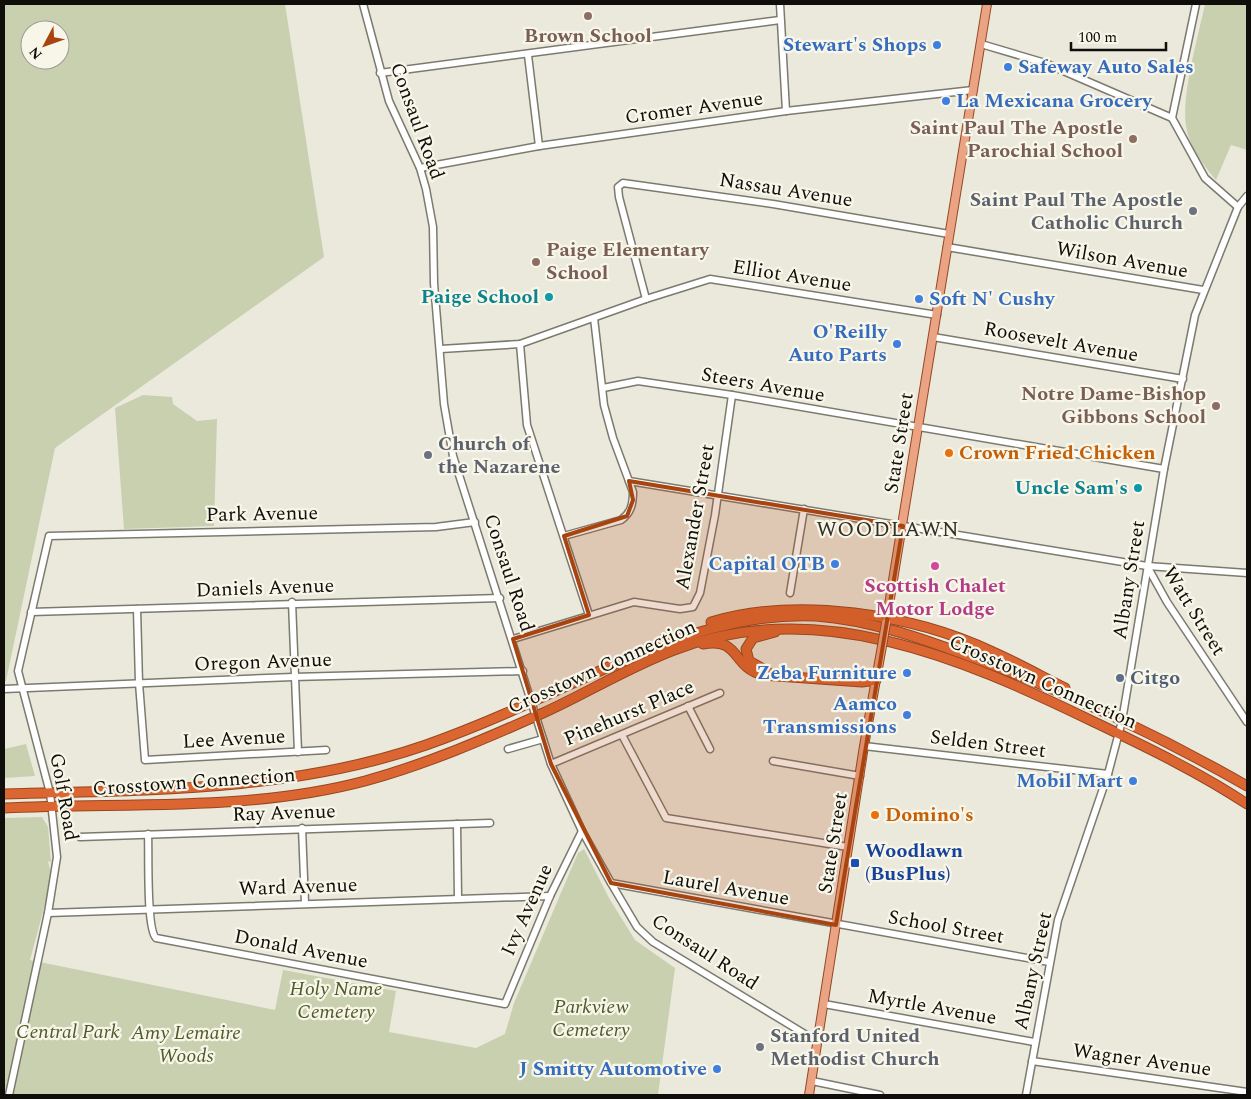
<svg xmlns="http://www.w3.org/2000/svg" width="1251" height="1099" viewBox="0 0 1251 1099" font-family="Spectral,serif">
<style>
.green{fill:#c8d0b0;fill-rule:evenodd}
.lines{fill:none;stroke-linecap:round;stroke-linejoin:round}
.minor-casing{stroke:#7c7a6f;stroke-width:9}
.major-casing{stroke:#944723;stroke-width:10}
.highway-casing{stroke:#944723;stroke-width:11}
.minor{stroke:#fff;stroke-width:6}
.major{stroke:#eaa383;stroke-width:8}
.highway{stroke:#dc6631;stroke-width:9}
.major-bridge-casing{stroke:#944723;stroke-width:10;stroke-linecap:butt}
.major-bridge{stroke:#eaa383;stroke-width:8}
.marked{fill:#a8440f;fill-opacity:0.2;stroke:#a8440f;stroke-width:4;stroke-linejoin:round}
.education-dot{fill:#8d6e63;stroke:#f8f6e9;stroke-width:2}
.shop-dot{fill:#3f7fe0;stroke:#f8f6e9;stroke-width:2}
.worship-dot{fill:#6b7280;stroke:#f8f6e9;stroke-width:2}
.culture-dot{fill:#0f9aa8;stroke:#f8f6e9;stroke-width:2}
.food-dot{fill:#e8710a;stroke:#f8f6e9;stroke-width:2}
.hotel-dot{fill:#d1479c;stroke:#f8f6e9;stroke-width:2}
.service-dot{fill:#5c6f8a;stroke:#f8f6e9;stroke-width:2}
.transit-dot{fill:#1a4fb4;stroke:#f8f6e9;stroke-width:2}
.labels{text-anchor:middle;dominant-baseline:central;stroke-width:4.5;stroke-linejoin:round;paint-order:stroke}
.education-label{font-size:20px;font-weight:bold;fill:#785e54;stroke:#f8f6e9;text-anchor:end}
.shop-label{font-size:20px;font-weight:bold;fill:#366cbe;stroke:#f8f6e9;text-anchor:end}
.street-label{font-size:20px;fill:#0f0e0a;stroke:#f8f6e9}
.worship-label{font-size:20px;font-weight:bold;fill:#5b616d;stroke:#f8f6e9;text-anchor:start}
.culture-label{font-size:20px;font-weight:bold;fill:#0d838f;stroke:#f8f6e9;text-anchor:end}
.food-label{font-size:20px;font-weight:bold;fill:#c56008;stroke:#f8f6e9;text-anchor:start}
.hotel-label{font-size:20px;font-weight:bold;fill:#b23c85;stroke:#f8f6e9}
.service-label{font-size:20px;font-weight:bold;fill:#4e5e75;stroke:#f8f6e9;text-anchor:start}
.transit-label{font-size:20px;font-weight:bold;fill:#164399;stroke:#f8f6e9;text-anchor:start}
.park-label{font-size:20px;font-style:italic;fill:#4e5a27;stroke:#f8f6e9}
.neighbourhood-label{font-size:21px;letter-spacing:1px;fill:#333127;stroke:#f8f6e9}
</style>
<rect width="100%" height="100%" fill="#ebe9dc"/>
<g class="green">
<path d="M4,4H285L324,257L55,448L6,681H4ZM30,30H60V60H30Z"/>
<path d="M1205,4H1247V150L1231,145L1216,180C1203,165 1189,146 1186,126C1181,95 1198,37 1205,4Z"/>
<path d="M143,395L172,397L173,404L197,421L217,419L214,526L124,529L115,408Z"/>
<path d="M26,744L35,776L4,778V749Z"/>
<path d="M42,817L48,827L51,862L48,861L52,878L30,960L275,1010L283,970L396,991L389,1032L476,1048L505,1034L514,1003L578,853L584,849L609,898L635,940L675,968L658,1095H4V818Z"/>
</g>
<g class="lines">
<defs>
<g id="minor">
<path d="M363,4L389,101L420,168L426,189L433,227L434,283L444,404L453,456L551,764L582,831L611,883L637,927L653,942L818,1042"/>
<path d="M780,4L786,111"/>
<path d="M1196,4L1172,118L1205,178L1238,207"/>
<path d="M981,44L1045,63L1172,118"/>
<path d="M528,55L539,146"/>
<path d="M380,73L780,20"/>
<path d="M420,168L539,146L786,111L973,90"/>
<path d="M947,247L1203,290"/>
<path d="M646,299L619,197L618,187L623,183L773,204L949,234"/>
<path d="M933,337L1183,379"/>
<path d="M520,344L527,425L589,615"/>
<path d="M441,349L520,344L646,299L710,279L937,315"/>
<path d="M603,388L638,381L732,395L1164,469"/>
<path d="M629,481L1147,566L1247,573"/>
<path d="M564,536L621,520C631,513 633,504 633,492L613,438L604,405L594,318"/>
<path d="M1147,566L1167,602L1247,722"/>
<path d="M790,593L804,509"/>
<path d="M292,602L298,752"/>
<path d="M137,609L139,683L145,760L326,750"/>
<path d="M31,612L500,598"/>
<path d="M513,639L634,602L680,609L693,607L700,593L715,515L732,395"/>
<path d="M4,689L293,677L523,671"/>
<path d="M688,706L710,749"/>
<path d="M622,735L666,818L848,847"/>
<path d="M864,746L1108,774"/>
<path d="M508,749L543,739"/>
<path d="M773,761L860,776"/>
<path d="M551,764L720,693"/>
<path d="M457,824L458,898"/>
<path d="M302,828L305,903"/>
<path d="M148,834C149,851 146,929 156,938L505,1004L550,896L582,831"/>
<path d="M80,837L490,823"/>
<path d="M611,883L1049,962"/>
<path d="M48,913L550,896"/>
<path d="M824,1004L1034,1042"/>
<path d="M1032,1061L1247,1092"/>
<path d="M812,1081L880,1095"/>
<path d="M9,1095L48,913L57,857L50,793L18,671L49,536L436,527L475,522"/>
<path d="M1026,1095L1058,920L1108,774L1122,721L1164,469L1195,315L1238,207L1247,196"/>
</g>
<g id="major">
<path d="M886,623L987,4"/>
<path d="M809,1095L864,746L882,646"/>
</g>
<g id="highway">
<path d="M711,622C798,596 912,614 993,652C1018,663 1041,676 1065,688"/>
<path d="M703,644C741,637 731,667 763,675L862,682L876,680"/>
<path d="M767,671L749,661L746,649L753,638L775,632"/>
<path d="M825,674L863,675L874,679"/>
<path d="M4,794C145,790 291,792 426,745C480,726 532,702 584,678C657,645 733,612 816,616C870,620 924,639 974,658C1069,693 1160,736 1247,786"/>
<path d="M4,808C124,802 248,812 365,781C427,764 485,739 543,713C587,693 629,667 674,650C816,595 962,658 1090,720C1144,746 1197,771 1247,804"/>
</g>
</defs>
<use href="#minor" class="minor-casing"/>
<use href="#major" class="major-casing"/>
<use href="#highway" class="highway-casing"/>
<use href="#minor" class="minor"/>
<use href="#major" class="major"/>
<use href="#highway" class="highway"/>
<defs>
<path id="major-bridge" d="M882,646L886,623"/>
</defs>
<use href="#major-bridge" class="major-bridge-casing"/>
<use href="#major-bridge" class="major-bridge"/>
</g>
<path class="marked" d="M629,481L903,526L836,925L611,883L551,764L513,639L589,615L564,536L627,516L633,500Z"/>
<g class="education-dot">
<circle cx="588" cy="16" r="5"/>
<circle cx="1133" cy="139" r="5"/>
<circle cx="536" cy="262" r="5"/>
<circle cx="1216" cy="406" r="5"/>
</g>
<g class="shop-dot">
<circle cx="937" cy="45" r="5"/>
<circle cx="1008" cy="67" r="5"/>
<circle cx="946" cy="101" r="5"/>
<circle cx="919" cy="299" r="5"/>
<circle cx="897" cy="344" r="5"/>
<circle cx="835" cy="564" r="5"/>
<circle cx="907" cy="673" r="5"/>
<circle cx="907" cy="715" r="5"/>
<circle cx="1133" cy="781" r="5"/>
<circle cx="717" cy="1069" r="5"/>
</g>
<g class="worship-dot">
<circle cx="1193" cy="211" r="5"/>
<circle cx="428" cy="455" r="5"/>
<circle cx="760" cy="1047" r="5"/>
</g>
<g class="culture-dot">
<circle cx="549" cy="297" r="5"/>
<circle cx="1138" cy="488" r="5"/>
</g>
<g class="food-dot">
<circle cx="949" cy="453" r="5"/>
<circle cx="875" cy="815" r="5"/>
</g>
<circle class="hotel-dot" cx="935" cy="566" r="5"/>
<circle class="service-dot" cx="1120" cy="678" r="5"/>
<rect class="transit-dot" x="850" y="858" width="10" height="10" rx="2.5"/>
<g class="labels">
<g class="education-label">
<text x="588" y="36" text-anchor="middle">Brown School</text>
<text x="1123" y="128">Saint Paul The Apostle<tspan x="1123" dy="23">Parochial School</tspan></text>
<text x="546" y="250" text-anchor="start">Paige Elementary<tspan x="546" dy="23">School</tspan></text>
<text x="1206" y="394">Notre Dame-Bishop<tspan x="1206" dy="23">Gibbons School</tspan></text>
</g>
<g class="shop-label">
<text x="927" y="45">Stewart's Shops</text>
<text x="1018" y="67" text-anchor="start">Safeway Auto Sales</text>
<text x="956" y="101" text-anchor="start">La Mexicana Grocery</text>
<text x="929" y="299" text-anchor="start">Soft N' Cushy</text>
<text x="887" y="332">O'Reilly<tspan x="887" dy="23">Auto Parts</tspan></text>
<text x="825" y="564">Capital OTB</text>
<text x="897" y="673">Zeba Furniture</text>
<text x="897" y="704">Aamco<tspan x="897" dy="23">Transmissions</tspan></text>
<text x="1123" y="781">Mobil Mart</text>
<text x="707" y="1069">J Smitty Automotive</text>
</g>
<g class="street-label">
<text transform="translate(694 108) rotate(-8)">Cromer Avenue</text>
<text transform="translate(417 121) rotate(70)">Consaul Road</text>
<text transform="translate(786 190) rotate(9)">Nassau Avenue</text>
<text transform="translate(1122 260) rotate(10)">Wilson Avenue</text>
<text transform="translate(792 276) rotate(9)">Elliot Avenue</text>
<text transform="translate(1061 342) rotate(10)">Roosevelt Avenue</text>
<text transform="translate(763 385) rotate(10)">Steers Avenue</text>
<text transform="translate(899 443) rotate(-81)">State Street</text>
<text transform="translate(262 514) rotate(-1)">Park Avenue</text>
<text transform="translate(695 517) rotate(-80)">Alexander Street</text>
<text transform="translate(509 573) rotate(72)">Consaul Road</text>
<text transform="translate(1129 580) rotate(-81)">Albany Street</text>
<text transform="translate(265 588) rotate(-2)">Daniels Avenue</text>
<text transform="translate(1194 611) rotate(58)">Watt Street</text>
<text transform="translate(263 662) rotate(-2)">Oregon Avenue</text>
<text transform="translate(602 667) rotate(-24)">Crosstown Connection</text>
<text transform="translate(1043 682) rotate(24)">Crosstown Connection</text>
<text transform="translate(629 713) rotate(-23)">Pinehurst Place</text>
<text transform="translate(234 739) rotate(-3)">Lee Avenue</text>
<text transform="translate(988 744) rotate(7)">Selden Street</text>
<text transform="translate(194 782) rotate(-4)">Crosstown Connection</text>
<text transform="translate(64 797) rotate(80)">Golf Road</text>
<text transform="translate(284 813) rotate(-2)">Ray Avenue</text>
<text transform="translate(833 843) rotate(-81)">State Street</text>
<text transform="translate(298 887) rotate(-2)">Ward Avenue</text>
<text transform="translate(726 888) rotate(10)">Laurel Avenue</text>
<text transform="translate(527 910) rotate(-66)">Ivy Avenue</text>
<text transform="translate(946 927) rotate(10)">School Street</text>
<text transform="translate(301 949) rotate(11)">Donald Avenue</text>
<text transform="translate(705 952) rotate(33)">Consaul Road</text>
<text transform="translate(1033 971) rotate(-78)">Albany Street</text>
<text transform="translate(932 1007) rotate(10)">Myrtle Avenue</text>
<text transform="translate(1142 1060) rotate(8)">Wagner Avenue</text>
</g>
<g class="worship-label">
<text x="1183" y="200" text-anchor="end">Saint Paul The Apostle<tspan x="1183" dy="23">Catholic Church</tspan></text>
<text x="438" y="444">Church of<tspan x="438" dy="23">the Nazarene</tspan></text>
<text x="770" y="1036">Stanford United<tspan x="770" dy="23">Methodist Church</tspan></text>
</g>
<g class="culture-label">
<text x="539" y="297">Paige School</text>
<text x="1128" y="488">Uncle Sam's</text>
</g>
<g class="food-label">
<text x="959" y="453">Crown Fried Chicken</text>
<text x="885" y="815">Domino's</text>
</g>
<g class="hotel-label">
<text x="935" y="586">Scottish Chalet<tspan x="935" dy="23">Motor Lodge</tspan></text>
</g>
<g class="service-label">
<text x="1130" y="678">Citgo</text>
</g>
<g class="transit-label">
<text x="865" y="851">Woodlawn<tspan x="865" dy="23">(BusPlus)</tspan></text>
</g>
<g class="park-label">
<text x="336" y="989">Holy Name<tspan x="336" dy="23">Cemetery</tspan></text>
<text x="591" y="1007">Parkview<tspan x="591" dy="23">Cemetery</tspan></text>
<text x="68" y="1032">Central Park</text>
<text x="186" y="1033">Amy Lemaire<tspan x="186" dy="23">Woods</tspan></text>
</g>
<g class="neighbourhood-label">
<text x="888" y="530">WOODLAWN</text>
</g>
</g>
<rect width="1251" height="1099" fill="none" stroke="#0f0e0a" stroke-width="10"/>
<g transform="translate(45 45) rotate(229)"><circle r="24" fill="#f8f6e9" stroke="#9b9990"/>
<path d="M0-4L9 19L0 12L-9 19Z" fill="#a8440f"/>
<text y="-8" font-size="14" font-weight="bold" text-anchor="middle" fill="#0f0e0a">N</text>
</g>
<path d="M1071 42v8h95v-8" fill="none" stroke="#0f0e0a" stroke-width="2.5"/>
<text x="1078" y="42" font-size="15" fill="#0f0e0a" stroke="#f8f6e9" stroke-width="4" paint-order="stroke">100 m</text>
</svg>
